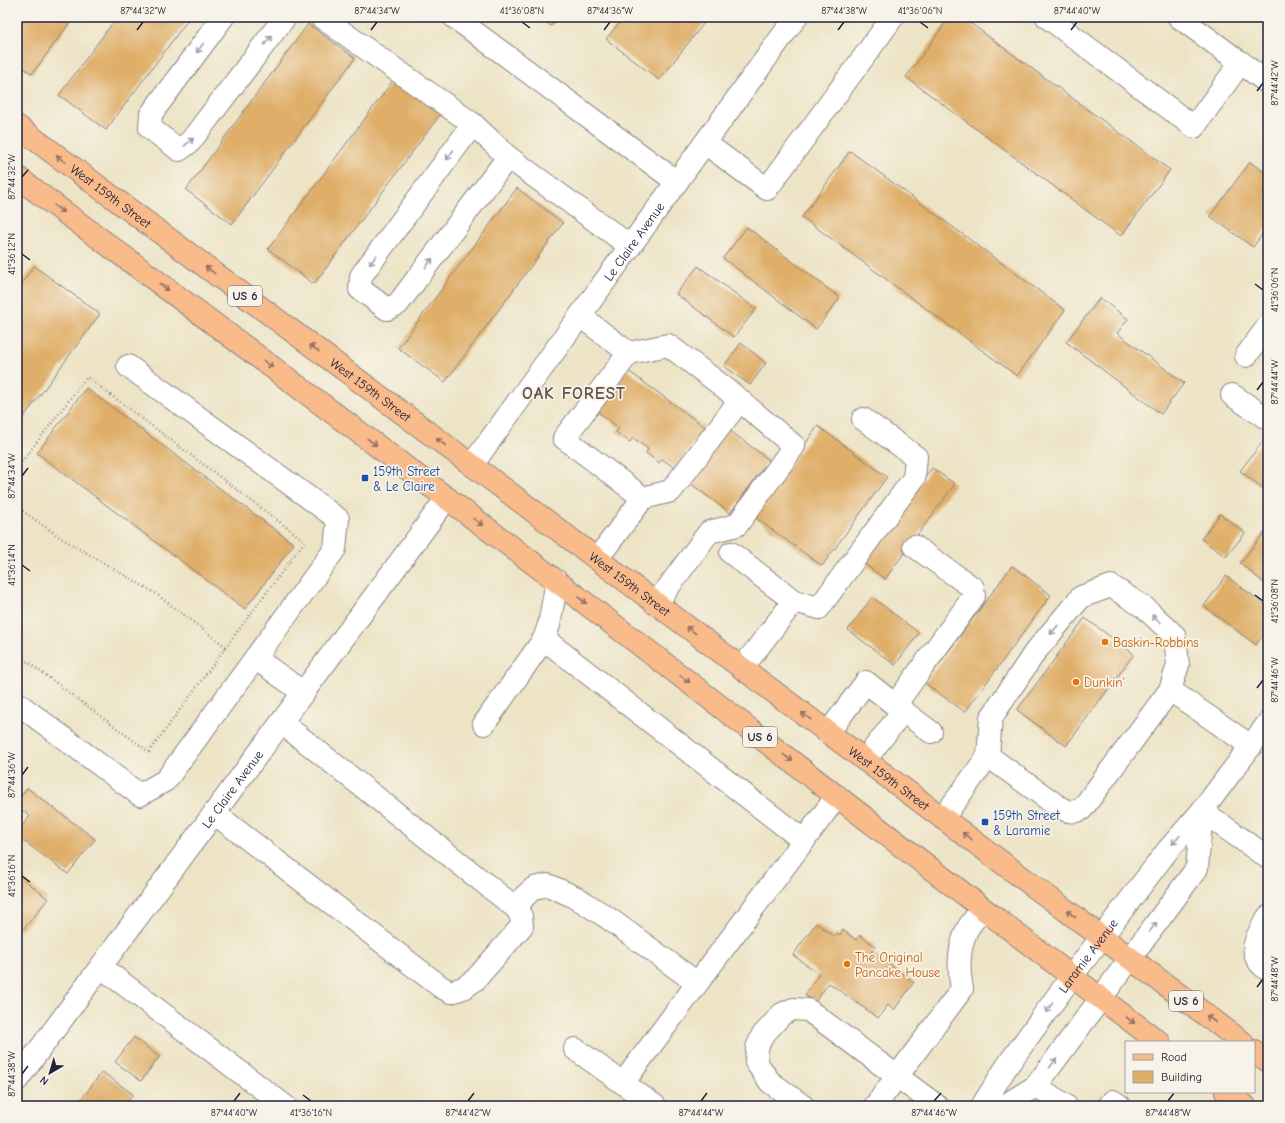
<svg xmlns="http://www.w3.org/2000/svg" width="1285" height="1123" viewBox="0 0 1285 1123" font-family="'Comic Neue',sans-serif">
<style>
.building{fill:#dfae67}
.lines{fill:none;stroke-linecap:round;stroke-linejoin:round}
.minor-casing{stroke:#888380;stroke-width:24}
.major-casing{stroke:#888380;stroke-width:24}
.path{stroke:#888380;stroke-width:2.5;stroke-dasharray:1 3;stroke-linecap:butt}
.minor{stroke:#fff;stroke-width:22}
.major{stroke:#fabb8b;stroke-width:22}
.oneway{stroke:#9c9ca7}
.oneway2{stroke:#8e6e63}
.ticks{fill:none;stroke:#22223b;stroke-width:1.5}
.transit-dot{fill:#1a4fb4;stroke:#f7f3e8;stroke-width:1.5}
.food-dot{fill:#e8710a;stroke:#f7f3e8;stroke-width:1.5}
.labels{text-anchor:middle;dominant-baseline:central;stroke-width:3.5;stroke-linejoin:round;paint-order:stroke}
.shield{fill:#f7f3e8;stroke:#62616f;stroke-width:1}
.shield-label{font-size:12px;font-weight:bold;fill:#22223b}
.street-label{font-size:13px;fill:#22223b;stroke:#f7f3e8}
.transit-label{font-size:13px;fill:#164399;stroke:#f7f3e8;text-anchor:start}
.food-label{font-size:13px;fill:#c56008;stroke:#f7f3e8;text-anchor:start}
.district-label{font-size:17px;font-weight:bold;letter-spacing:1px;fill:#64534a;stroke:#f7f3e8}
.neatline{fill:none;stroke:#22223b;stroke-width:1.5}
.ticks-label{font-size:10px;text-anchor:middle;fill:#22223b}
</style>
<rect width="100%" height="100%" fill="#f7f3e8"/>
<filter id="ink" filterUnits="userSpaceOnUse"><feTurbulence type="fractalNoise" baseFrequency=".025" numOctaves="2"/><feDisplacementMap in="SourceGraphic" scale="8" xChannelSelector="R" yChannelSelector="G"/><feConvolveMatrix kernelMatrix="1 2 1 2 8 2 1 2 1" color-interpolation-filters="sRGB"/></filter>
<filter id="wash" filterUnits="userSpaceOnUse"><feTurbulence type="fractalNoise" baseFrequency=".012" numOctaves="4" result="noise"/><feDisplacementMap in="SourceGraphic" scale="16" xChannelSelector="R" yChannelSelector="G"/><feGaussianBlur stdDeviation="0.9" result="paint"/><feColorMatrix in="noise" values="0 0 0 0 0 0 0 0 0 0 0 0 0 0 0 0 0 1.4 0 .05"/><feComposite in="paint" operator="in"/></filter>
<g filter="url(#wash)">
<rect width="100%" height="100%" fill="#ede4c6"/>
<g id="blocks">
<g class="building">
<path d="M17,17H74L32,74L17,63Z"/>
<path d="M117,17H190L106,130L59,95Z"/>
<path d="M539,17H558L551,26Z"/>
<path d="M616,17H709L659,80L606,39L620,22L615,18Z"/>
<path d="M950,17H962L1170,170L1121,236L906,77Z"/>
<path d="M308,24L355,58L232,224L186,190Z"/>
<path d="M395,78L442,112L314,284L268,249Z"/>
<path d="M850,151L1065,310L1017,376L802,217Z"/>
<path d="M1250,162L1268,175V226L1253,247L1210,216Z"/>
<path d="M517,188L563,223L445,382L398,348Z"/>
<path d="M747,227L840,298L816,329L723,258Z"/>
<path d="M34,266L100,314L17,426V289Z"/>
<path d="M698,266L756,309L734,337L676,294Z"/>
<path d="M1100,298L1128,319L1117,333L1184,383L1161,414L1066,342Z"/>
<path d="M741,343L766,363L750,385L724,366Z"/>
<path d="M627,370L705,427L675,468L662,459L659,463L646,453L648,449L633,438L630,442L616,432L619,428L597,411Z"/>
<path d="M86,388L294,544L245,609L37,453Z"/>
<path d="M818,426L887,477L822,566L753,516Z"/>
<path d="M725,427L769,460L730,513L686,480Z"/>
<path d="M1263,441L1268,445V492L1240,471Z"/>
<path d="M932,468L955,484L885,579L862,562Z"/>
<path d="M1220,514L1245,533L1226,557L1201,539Z"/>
<path d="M1264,533L1268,536V586L1240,563Z"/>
<path d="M1012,566L1051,595L965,712L925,683Z"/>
<path d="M1226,576L1268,607V628L1256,645L1204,606Z"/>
<path d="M872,597L919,633L895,665L848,630Z"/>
<path d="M1085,618L1134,654L1066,746L1017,710Z"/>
<path d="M27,788L95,839L68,874L17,836V833L30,816L17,807V802Z"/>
<path d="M20,876L48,899L22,931L17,927V880Z"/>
<path d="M816,923L835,937L837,933L840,935L843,930L856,940L860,935L875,946L871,952L914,982L894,1010L888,1005L878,1018L829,983L815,1002L805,995L819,974L793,955Z"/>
<path d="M1268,941V952L1263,948Z"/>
<path d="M134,1037L159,1057L141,1081L115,1062Z"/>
<path d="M102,1072L133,1094L125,1106H76Z"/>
</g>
</g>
</g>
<g filter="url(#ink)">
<use href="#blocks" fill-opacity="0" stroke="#888380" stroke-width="1"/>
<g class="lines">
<defs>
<g id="minor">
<path d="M223,17L151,114L150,128L179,150L190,142L285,17"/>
<path d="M321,17L473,124L508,157L630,246"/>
<path d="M454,17L677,182"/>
<path d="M1047,17L1194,127L1241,62"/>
<path d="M1179,17L1268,83"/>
<path d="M473,124L361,276L360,289L387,309L398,304L508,157"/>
<path d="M705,143L767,189L893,17"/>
<path d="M580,316L629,353L668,345L725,388L794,446L737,525L709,532L656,604"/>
<path d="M1246,356L1268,326"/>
<path d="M1232,395L1268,419"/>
<path id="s1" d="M472,465L796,17"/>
<path d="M643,498L671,491L740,400"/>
<path d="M731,553L794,601"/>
<path d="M597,559L643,498L564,438L629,353"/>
<path d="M544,639L804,841"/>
<path d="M255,658L304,693"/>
<path d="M742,668L794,601L819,608L914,478L916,457L863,419"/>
<path d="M17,703L140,795L166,780L335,549L338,519L128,366"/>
<path d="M903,711L931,732"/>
<path d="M484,724L544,639L549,625L557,581"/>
<path d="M828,733L866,682L895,705L974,596L973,588L914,546"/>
<path d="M988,756L991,718L1035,652L1081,597L1111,586L1145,608L1175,636L1178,665L1170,690"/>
<path d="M865,760L903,711L895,705"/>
<path d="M1202,811L1268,858"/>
<path d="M214,813L441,987L451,992L463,988L475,980L522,926L521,916L516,908L282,723"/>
<path d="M943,818L988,756L1059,807C1068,812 1072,813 1082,809L1170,690L1251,746"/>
<path d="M516,908L525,896L534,888L548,885L577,898L608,918L697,983"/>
<path d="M1268,917C1256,937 1245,954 1268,970"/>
<path d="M101,967L285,1106"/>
<path d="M575,1049L655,1106"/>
<path id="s2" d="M17,1080L447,498"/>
<path d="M623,1083L837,796"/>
<path d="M1036,1086L1066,1106"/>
<path d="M803,1106L770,1082L756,1062L757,1048L762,1036L782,1014L793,1009L808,1010L937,1106"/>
<path d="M875,1106L962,989C958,969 958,951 966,932C969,924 977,916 983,909"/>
<path id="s3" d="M982,1106L1007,1066L1072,976L1168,850L1202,811L1268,723"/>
<path d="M1004,1106L1036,1086L1197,868L1202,811"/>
<path d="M1109,1106L1113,1101L1120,1106"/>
</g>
<g id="major">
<path id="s4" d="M17,126L472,465L742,668L1242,1042"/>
<path d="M17,177C198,312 379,446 559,583C759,735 957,891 1159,1042"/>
<path d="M1254,1051L1268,1061"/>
<path d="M1226,1092L1245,1106"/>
</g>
</defs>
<use href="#minor" class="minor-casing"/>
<use href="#major" class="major-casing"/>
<g class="path">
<path d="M17,468L87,377L305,541L226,647L155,593L61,538L17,507"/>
<path d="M17,654L149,752L226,647"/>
</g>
<use href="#minor" class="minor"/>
<use href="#major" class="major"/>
</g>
<defs><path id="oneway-shaft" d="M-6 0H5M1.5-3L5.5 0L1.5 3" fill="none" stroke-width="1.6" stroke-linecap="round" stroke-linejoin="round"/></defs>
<g class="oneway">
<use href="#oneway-shaft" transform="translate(268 40) rotate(-53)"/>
<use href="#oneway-shaft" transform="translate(200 48) rotate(126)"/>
<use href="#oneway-shaft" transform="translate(189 142) rotate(-41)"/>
<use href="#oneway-shaft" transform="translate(450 155) rotate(126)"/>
<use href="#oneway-shaft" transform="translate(373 260) rotate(126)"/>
<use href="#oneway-shaft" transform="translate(429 263) rotate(-53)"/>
<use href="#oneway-shaft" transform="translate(1156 619) rotate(-137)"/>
<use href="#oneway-shaft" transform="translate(1054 630) rotate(130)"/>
<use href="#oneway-shaft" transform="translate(1176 840) rotate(132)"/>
<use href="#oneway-shaft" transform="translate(1153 927) rotate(-54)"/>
<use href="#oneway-shaft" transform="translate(1049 1008) rotate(126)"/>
<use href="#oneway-shaft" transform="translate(1053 1063) rotate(-54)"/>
</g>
<g class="oneway2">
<use href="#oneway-shaft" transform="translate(61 159) rotate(-143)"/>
<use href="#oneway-shaft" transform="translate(59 209) rotate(37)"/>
<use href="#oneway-shaft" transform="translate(210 270) rotate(-143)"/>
<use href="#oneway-shaft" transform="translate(164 287) rotate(37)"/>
<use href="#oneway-shaft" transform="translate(314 348) rotate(-143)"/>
<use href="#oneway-shaft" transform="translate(268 364) rotate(37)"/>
<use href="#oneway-shaft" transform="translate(372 442) rotate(37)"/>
<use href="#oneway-shaft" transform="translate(441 442) rotate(-143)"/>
<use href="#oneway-shaft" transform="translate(478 522) rotate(37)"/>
<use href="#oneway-shaft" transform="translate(582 600) rotate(37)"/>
<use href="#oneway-shaft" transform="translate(691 630) rotate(-143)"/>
<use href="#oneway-shaft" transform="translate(685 679) rotate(37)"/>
<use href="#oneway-shaft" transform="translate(806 716) rotate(-143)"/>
<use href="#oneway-shaft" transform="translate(788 758) rotate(37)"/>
<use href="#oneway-shaft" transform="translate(967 836) rotate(-143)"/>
<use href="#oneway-shaft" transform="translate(1071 914) rotate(-143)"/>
<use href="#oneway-shaft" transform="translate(1211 1019) rotate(-143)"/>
<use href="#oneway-shaft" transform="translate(1130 1020) rotate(37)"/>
</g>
</g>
<path class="ticks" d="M522,22L530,28M920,22L928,28M137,30L143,22M371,30L377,22M604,30L610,22M838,30L844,22M1071,30L1077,22M1257,91L1263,83M22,177L28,170M22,254L30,260M1255,284L1263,290M1257,390L1263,382M22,476L28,468M22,565L30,571M1255,595L1263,601M1257,688L1263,680M22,775L28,767M22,876L30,882M1257,987L1263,979M22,1074L28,1066M303,1095L311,1101M234,1101L240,1093M468,1101L474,1093M701,1101L707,1093M934,1101L941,1093M1168,1101L1174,1093"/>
<g class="transit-dot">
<rect x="361" y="474" width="8" height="8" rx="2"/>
<rect x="981" y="818" width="8" height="8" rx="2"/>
</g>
<g class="food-dot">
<circle cx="1105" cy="642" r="4"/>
<circle cx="1076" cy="682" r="4"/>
<circle cx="847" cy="964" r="4"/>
</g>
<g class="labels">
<g class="shield">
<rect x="228" y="286" width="34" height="20" rx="3"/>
<rect x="743" y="727" width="34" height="20" rx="3"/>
<rect x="1169" y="991" width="34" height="20" rx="3"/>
</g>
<g class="shield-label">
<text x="245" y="296">US 6</text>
<text x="760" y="737">US 6</text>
<text x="1186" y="1001">US 6</text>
</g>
<g class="street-label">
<text stroke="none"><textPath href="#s4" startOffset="117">West 159th Street</textPath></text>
<text stroke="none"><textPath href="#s1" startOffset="276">Le Claire Avenue</textPath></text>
<text stroke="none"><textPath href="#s4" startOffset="441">West 159th Street</textPath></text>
<text stroke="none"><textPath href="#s4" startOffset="765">West 159th Street</textPath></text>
<text stroke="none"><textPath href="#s4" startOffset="1089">West 159th Street</textPath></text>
<text stroke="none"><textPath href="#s2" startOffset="362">Le Claire Avenue</textPath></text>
<text stroke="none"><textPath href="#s3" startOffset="184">Laramie Avenue</textPath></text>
</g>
<g class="transit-label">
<text x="373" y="471">159th Street<tspan x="373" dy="15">&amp; Le Claire</tspan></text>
<text x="993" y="815">159th Street<tspan x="993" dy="15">&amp; Laramie</tspan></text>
</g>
<g class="food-label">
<text x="1113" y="642">Baskin-Robbins</text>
<text x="1084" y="682">Dunkin'</text>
<text x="855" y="957">The Original<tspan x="855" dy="15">Pancake House</tspan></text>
</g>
<g class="district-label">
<text x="574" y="393">OAK FOREST</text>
</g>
</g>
<rect width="1285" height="1123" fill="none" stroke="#f7f3e8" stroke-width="44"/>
<rect x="1125" y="1041" width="130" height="52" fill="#f7f3e8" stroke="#a29fa3"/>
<rect x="1133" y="1054" width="20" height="6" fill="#fabb8b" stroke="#a29fa3"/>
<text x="1161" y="1061" font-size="12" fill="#22223b">Road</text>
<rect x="1133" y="1071" width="20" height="12" fill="#dfae67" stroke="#a29fa3"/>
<text x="1161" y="1081" font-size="12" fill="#22223b">Building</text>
<g transform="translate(50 1073) rotate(218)" stroke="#f7f3e8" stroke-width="3" paint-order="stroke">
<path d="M0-3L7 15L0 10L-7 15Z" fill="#22223b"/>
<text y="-6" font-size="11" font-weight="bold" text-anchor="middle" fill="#22223b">N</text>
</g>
<rect x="22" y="22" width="1241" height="1079" class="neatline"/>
<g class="ticks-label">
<text x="143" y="14">87°44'32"W</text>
<text x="377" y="14">87°44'34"W</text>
<text x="522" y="14">41°36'08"N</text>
<text x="610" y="14">87°44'36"W</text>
<text x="844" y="14">87°44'38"W</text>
<text x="920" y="14">41°36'06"N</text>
<text x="1077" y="14">87°44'40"W</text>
<text transform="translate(1274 83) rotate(-90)" y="4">87°44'42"W</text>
<text transform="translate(11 177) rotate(-90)" y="4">87°44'32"W</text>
<text transform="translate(11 254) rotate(-90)" y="4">41°36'12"N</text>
<text transform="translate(1274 290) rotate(-90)" y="4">41°36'06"N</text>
<text transform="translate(1274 382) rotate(-90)" y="4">87°44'44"W</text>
<text transform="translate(11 476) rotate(-90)" y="4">87°44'34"W</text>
<text transform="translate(11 565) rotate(-90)" y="4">41°36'14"N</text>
<text transform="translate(1274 601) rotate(-90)" y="4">41°36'08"N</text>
<text transform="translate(1274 680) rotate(-90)" y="4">87°44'46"W</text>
<text transform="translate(11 775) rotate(-90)" y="4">87°44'36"W</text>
<text transform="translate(11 876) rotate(-90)" y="4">41°36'16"N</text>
<text transform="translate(1274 979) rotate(-90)" y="4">87°44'48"W</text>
<text transform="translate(11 1074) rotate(-90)" y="4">87°44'38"W</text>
<text x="234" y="1116">87°44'40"W</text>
<text x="311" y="1116">41°36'16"N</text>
<text x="468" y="1116">87°44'42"W</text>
<text x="701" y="1116">87°44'44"W</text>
<text x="934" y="1116">87°44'46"W</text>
<text x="1168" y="1116">87°44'48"W</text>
</g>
</svg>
